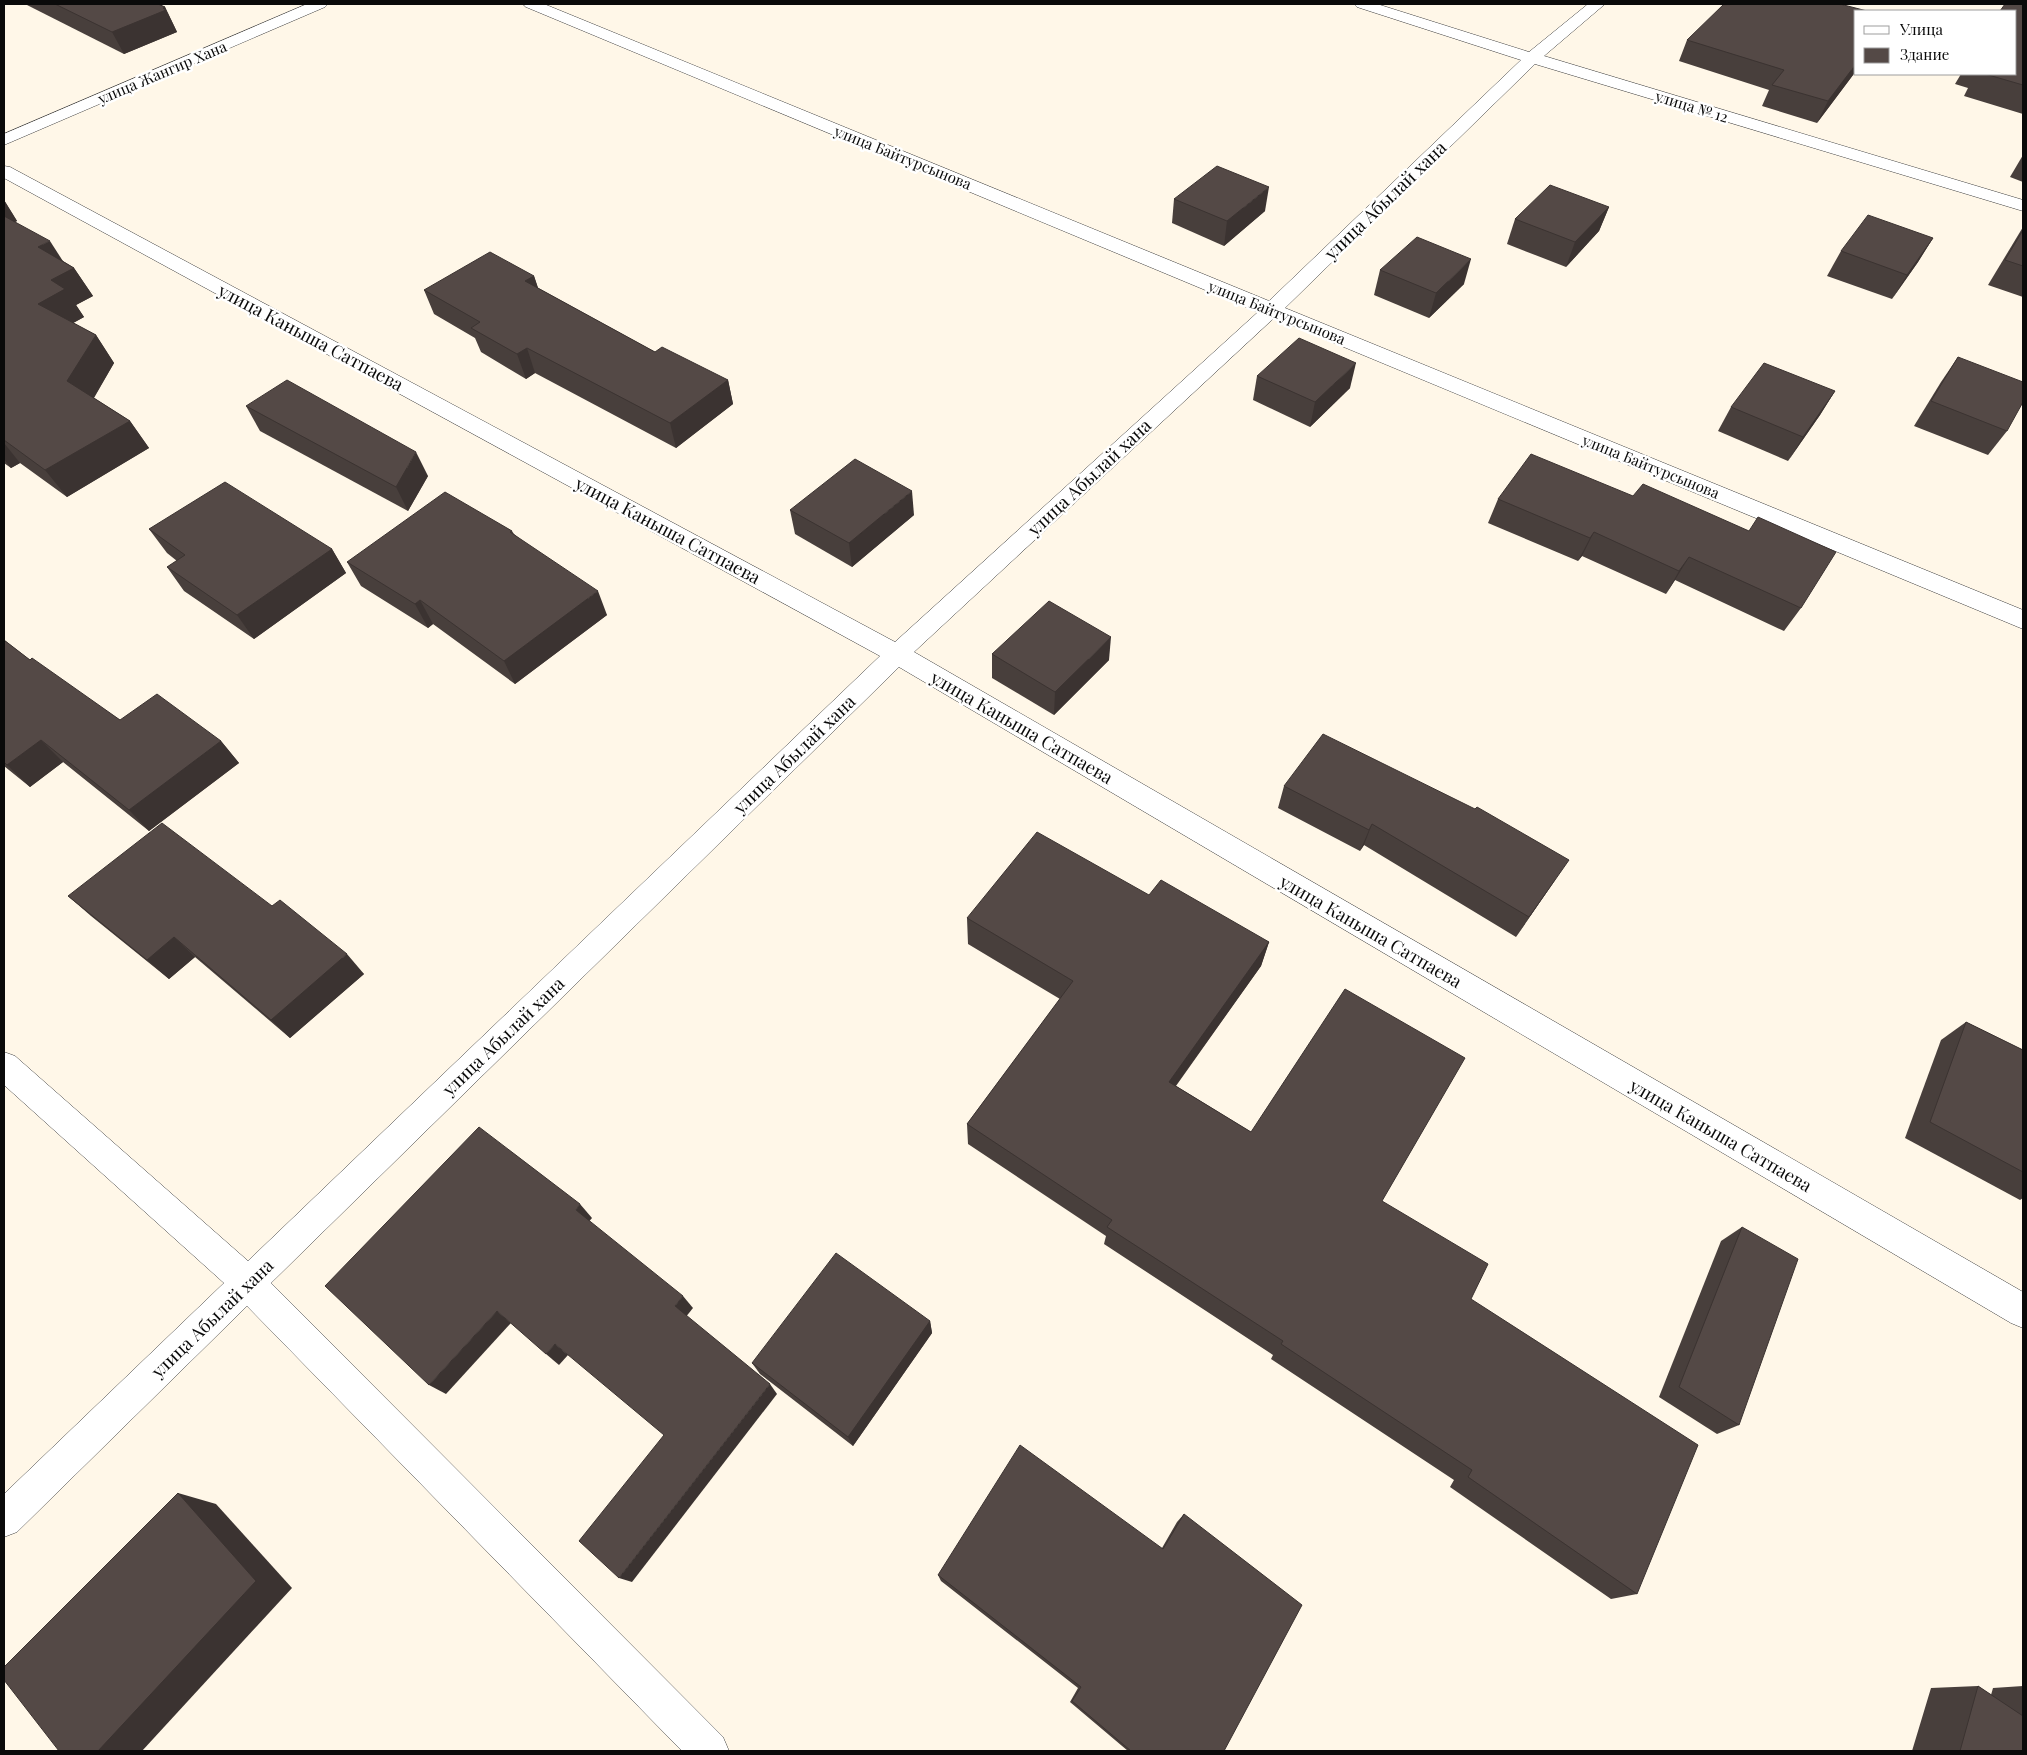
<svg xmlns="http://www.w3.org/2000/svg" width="2027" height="1755" viewBox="0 0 2027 1755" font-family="'Playfair Display',serif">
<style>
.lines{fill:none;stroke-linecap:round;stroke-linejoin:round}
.minor-casing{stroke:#3d3d3d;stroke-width:1}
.minor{fill:#fff;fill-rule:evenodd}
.wall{fill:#483f3c}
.shaded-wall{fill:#3b3331}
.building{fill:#544946;stroke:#3b3331}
.labels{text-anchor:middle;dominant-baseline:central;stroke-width:5;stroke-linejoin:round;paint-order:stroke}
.far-street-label{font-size:15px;fill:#0a0a0a;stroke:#fff}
.street-label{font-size:18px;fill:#0a0a0a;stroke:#fff}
</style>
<rect width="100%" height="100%" fill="#fff7e8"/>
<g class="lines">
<defs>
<g id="minor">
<path d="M307,4H328L325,7L4,145V134Z"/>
<path d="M523,4H544L1269,301L1521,60L1357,7L1354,4H1377L1529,52L1588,4H1605L1544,56L2023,200V211L1535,64L1285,308L2023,610V629L1274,318L914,652L2023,1292V1328L2011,1323L899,667L271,1283L723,1737L729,1751H682L247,1306L17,1532L4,1537V1494L224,1283L4,1085V1052L15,1056L248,1261L880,656L4,178V166L10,167L895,642L1258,312L526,7Z"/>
</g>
</defs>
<use href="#minor" class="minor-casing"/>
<use href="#minor" class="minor"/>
</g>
<g class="wall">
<path d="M25,4H158L165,7L177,32L124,54Z"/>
<path d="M2023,4V114L1964,96L1968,88L1955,84L1961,74H2016Z"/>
<path d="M1687,40L1856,71L1817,123L1762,106L1769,90L1679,61Z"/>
<path d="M2023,155V182L2010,177Z"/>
<path d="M1174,199L1265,211L1224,246L1172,223Z"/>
<path d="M4,200L17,221L15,222L63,261L74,268L93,296L76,305L84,317L73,323L96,335L114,363L94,398L130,421L149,448L67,497L20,463L11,468L4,463Z"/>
<path d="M1609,207L1599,231L1566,267L1507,244L1515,219Z"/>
<path d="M2023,227V297L1988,285Z"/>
<path d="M1933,238L1918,262L1892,299L1827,276L1841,251Z"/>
<path d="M1380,270L1464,284L1429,318L1374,295Z"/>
<path d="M534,276L538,288L655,352L728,380L733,404L676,448L535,373L526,379L481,352L475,338L434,314L424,290Z"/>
<path d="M1958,357L2007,431L1988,455L1914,426L1941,382Z"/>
<path d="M1257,376L1350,388L1310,427L1253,400Z"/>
<path d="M1835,391L1820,415L1788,461L1718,431L1731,407Z"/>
<path d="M246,406L428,476L408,511L260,431Z"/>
<path d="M1633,496L1801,608L1784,631L1675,580L1666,594L1582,556L1578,561L1488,523L1498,499Z"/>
<path d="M790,510L914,515L852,567L795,534Z"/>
<path d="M149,529L332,549L346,573L254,639L184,591L167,567L177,561L167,553Z"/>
<path d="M512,531L514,534L607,615L515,684L433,624L428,628L361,586L347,562Z"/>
<path d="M4,640L30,660L120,720L221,741L239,763L149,831L63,762L30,787L4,766Z"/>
<path d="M992,654L1109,660L1054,715L992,678Z"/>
<path d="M1284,786L1555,880L1516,937L1364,845L1360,851L1278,808Z"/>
<path d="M1149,895L1269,942L1261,966L1176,1086L1251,1132L1382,1201L1471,1299L1637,1594L1611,1599L1450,1487L1454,1480L1271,1359L1273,1355L1104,1244L1106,1236L968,1144L967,1124L1060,999L968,944L967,918Z"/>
<path d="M68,896L272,906L364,974L290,1038L195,957L169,979L91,916Z"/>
<path d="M1966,1022L2023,1050V1198L2020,1200L1905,1138L1941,1040Z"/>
<path d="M1742,1227L1739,1425L1717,1434L1659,1397L1721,1241Z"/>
<path d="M930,1321L932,1333L853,1446L760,1374L752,1363Z"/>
<path d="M1184,1514L1224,1751H1128L1070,1702L1078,1688L941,1581L938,1575L1162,1548L1177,1522Z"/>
<path d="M1978,1686L1991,1695L1993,1688L2023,1686V1751H1912L1931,1688Z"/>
</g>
<g class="shaded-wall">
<path d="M165,7L177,32L124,54L112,32Z"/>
<path d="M1856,64V71L1817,123L1828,101Z"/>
<path d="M1269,187L1265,211L1224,246L1227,221Z"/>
<path d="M4,200L17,221L4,227Z"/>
<path d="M1609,207L1599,231L1566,267L1575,242Z"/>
<path d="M1933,238L1918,262L1892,299L1907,275Z"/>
<path d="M50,241L68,269L38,247Z"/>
<path d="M1471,259L1464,284L1429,318L1436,293Z"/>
<path d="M74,268L93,296L76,305L84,317L57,332L38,304L51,280Z"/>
<path d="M534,276L542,300L525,281Z"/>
<path d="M96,335L114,363L87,409L67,381Z"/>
<path d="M527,348L535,373L526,379L517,354Z"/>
<path d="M1356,363L1350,388L1310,427L1315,402Z"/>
<path d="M728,380L733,404L676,448L670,423Z"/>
<path d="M1835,391L1820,415L1788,461L1803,437Z"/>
<path d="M130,421L149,448L67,497L45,470Z"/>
<path d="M4,443L20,463L11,468L4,459Z"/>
<path d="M416,452L428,476L408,511L396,487Z"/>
<path d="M912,491L914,515L852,567L849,543Z"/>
<path d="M1594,532L1582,556L1578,561L1590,538Z"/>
<path d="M332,549L346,573L254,639L237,615Z"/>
<path d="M1689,557L1675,580L1666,594L1679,571Z"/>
<path d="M598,591L607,615L515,684L504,661Z"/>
<path d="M420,600L433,624L428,628L415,604Z"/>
<path d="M1111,637L1109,660L1054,715L1055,692Z"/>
<path d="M41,740L63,762L30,787L7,765Z"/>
<path d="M221,741L239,763L149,831L129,810Z"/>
<path d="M1372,824L1364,845L1360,851L1369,830Z"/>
<path d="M1569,860L1555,880L1516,937L1529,917Z"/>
<path d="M174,937L195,957L169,979L147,960Z"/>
<path d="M1269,942L1261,966L1163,1103L1169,1082Z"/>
<path d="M347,954L364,974L290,1038L271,1020Z"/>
<path d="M580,1204L592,1218L587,1224L576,1210Z"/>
<path d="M683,1296L693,1308L685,1318L675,1306Z"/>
<path d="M497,1311L511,1323L446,1394L429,1385Z"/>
<path d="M930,1321L932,1333L853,1446L848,1437Z"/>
<path d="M555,1344L568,1355L559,1365L546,1354Z"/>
<path d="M770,1384L777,1394L632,1582L619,1578Z"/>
<path d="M178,1493L216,1504L292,1588L142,1751H98Z"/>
</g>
<g class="building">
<path d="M55,4H158L165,7L163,8L166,10L112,32Z"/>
<path d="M1724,4H1840L1867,11H1856V64L1828,101L1772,85L1784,70L1687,40Z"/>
<path d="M2005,4H2023V85L1985,74H2016V11H2000Z"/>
<path d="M1217,166L1269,187L1227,221L1174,199Z"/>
<path d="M1550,185L1609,207L1575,242L1515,219Z"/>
<path d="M1868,215L1933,238L1907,275L1841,251Z"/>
<path d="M4,216L50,241L38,247L74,268L51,280L65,289L38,304L96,335L67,381L130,421L45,470L4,440Z"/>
<path d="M2023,230V266L2005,260Z"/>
<path d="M1417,237L1471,259L1436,293L1380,270Z"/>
<path d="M490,252L534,276L525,281L655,352L662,347L728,380L670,423L527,348L517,354L471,328L480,322L424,290Z"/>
<path d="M1299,338L1356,363L1315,402L1257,376Z"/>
<path d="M1958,357L2023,382V402L2007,431L1931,401Z"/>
<path d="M1764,363L1835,391L1803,437L1731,407Z"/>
<path d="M287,380L416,452L396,487L246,406Z"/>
<path d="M1531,454L1633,496L1643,484L1749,531L1758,517L1836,552L1801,608L1689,557L1679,571L1594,532L1590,538L1498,499Z"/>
<path d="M855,459L912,491L849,543L790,510Z"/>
<path d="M225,482L332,549L237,615L167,567L185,555L149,529Z"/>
<path d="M445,492L512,531L510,532L598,591L504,661L420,600L415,604L347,562Z"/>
<path d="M1049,601L1111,637L1055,692L992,654Z"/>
<path d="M4,640L30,660L32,658L120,720L157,694L221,741L129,810L41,740L7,765L4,762Z"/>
<path d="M1323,734L1475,809L1477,807L1569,860L1529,917L1372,824L1369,830L1284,786Z"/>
<path d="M162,823L272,906L280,900L347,954L271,1020L174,937L147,960L68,896Z"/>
<path d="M1037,832L1149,895L1161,880L1269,942L1169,1082L1251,1132L1345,989L1465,1058L1382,1201L1488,1264L1471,1299L1698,1445L1637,1594L1468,1477L1472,1470L1281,1344L1283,1341L1107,1227L1112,1220L967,1124L1073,981L967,918Z"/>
<path d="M1966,1022L2023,1050V1172L1930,1122Z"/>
<path d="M479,1127L580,1204L576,1210L683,1296L675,1306L770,1384L619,1578L579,1541L664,1435L555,1344L546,1354L497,1311L429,1385L325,1286Z"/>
<path d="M1742,1227L1798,1259L1739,1425L1679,1387Z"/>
<path d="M836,1253L930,1321L848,1437L752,1363Z"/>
<path d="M1020,1445L1163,1549L1184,1514L1302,1605L1224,1751H1131L1072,1701L1081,1687L938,1575Z"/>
<path d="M178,1493L256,1581L98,1751H59L4,1680V1667Z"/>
<path d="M1978,1686L2023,1716V1751H1960Z"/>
</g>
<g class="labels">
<g class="far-street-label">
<text transform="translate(162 72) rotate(-23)">улица Жангир Хана</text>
<text transform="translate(1692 106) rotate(17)">улица № 12</text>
<text transform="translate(903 157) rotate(22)">улица Байтурсынова</text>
<text transform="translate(1277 312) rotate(22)">улица Байтурсынова</text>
<text transform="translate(1651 466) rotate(22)">улица Байтурсынова</text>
</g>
<g class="street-label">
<text transform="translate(1385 200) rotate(-44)">улица Абылай хана</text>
<text transform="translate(311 337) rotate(28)">улица Каныша Сатпаева</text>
<text transform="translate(1089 477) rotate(-43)">улица Абылай хана</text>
<text transform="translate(668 530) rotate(28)">улица Каныша Сатпаева</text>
<text transform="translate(1022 727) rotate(30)">улица Каныша Сатпаева</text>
<text transform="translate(794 754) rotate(-44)">улица Абылай хана</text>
<text transform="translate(1371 931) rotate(30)">улица Каныша Сатпаева</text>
<text transform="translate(503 1036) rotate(-44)">улица Абылай хана</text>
<text transform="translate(1721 1135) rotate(30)">улица Каныша Сатпаева</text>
<text transform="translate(212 1318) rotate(-44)">улица Абылай хана</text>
</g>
</g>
<rect width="2027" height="1755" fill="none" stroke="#0a0a0a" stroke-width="10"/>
<rect x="1854" y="10" width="162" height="65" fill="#ffffff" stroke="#9d9d9d"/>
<rect x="1864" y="26" width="25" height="8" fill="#ffffff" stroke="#9d9d9d"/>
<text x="1900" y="35" font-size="15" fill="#0a0a0a">Улица</text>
<rect x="1864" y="48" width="25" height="15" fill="#544946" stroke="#9d9d9d"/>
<text x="1900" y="60" font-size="15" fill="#0a0a0a">Здание</text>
</svg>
